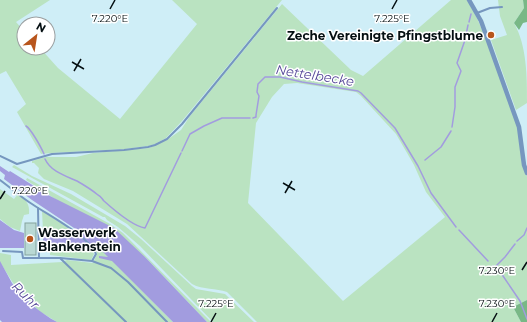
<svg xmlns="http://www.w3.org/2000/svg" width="527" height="322" viewBox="0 0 527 322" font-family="Montserrat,sans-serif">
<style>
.green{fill:#bae3c1;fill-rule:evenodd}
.forest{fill:#79b886}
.water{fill:#a29cdf}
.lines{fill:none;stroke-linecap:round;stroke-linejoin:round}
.stream{stroke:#a29cdf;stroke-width:1.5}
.building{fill:#b9d9d4;stroke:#85a39e}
.lane{stroke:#7697bf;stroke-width:2}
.street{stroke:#7697bf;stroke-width:4.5}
.ticks{fill:none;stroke:#050f12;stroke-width:1.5}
.poi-dot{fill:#b8551c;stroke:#fff;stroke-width:1.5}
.labels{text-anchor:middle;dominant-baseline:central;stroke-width:3;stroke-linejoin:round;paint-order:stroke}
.poi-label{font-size:12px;font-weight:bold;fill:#050f12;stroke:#fff;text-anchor:end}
.water-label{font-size:13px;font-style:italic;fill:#554898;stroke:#fff}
.ticks-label{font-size:10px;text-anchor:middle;fill:#050f12;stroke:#fff;stroke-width:3;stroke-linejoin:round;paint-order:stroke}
</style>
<rect width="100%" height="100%" fill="#cfeef7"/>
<g class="green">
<path d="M0,0H50L16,22L24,31V48H40L58,68L120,119L197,24L172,0H282L182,121L166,138L155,144L148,146L125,149L51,153L41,154L17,112L26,104L6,71L0,74Z"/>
<path d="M451,0H467L477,18L492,54L518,129L527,177V300L513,307L521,322H257L227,292C216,288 203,290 192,284L127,224L73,191L44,179L38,173L39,168L34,163H32V161L46,157H76L93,153L149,148L167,140L181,130L190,116L282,4L351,70L363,76ZM297,83L356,92L361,96L396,134L414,165L426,192L445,217L343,301L248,203L256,123L272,97L284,84Z"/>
<path d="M498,0H523L524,8L514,23C527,46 527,77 527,103L516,110L491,40L507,35L500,16Z"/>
<path d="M14,165L32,176L71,194L125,226L141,239L192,286L196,289L225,294L254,322H213L140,246L118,227L107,220L105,217H103L12,167Z"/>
<path d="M27,178L110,224L123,233L211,322H207L146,258L26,180Z"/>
<path d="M0,189L14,199L18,194C26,200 30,204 29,214L24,215L22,221L20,231L10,227L0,219Z"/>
<path d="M42,211L70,229L71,231H43Z"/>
<path d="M50,247L91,248L94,254L91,260L50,255Z"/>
<path d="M94,247L100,248L173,322H57L39,311L13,283L0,262V253L11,255V265L62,262L67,260L93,263L97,254Z"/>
</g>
<g class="forest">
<path d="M523,0H527V22L523,23L519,30L514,23L524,8Z"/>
<path d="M527,300V322H521L513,307Z"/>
</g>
<g class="water">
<path d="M0,166L9,172L10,171L50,196L114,228L146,258L207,322H173L112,261L99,258V256L108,257L99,248L96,247L43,248V233L73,232L77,230L32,200L4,179L5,175L0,171Z"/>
<path d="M0,220L14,230L24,233V248H0Z"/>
<path d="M0,261C4,268 8,276 12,283C24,299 40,313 57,322H2L0,320Z"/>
</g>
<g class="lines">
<g class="stream">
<path d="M469,22L471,14"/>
<path d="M253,118L256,117V115L259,96L257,92L258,84L265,77H280L302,82L358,91L361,93L395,128L418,166L431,193L456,227"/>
<path d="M26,126C31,129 41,147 44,154"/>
<path d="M452,127L455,107V87L461,71L457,63L465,40L468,25"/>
<path d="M182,151L190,134L204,126L222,118H250"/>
<path d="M45,159C51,172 66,176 77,181C84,185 92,190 98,195C101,196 102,199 104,201C114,210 132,226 145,228L181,153"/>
<path d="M425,160L441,147L451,131"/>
<path d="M459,230L488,261"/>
<path d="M517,241L524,235L527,228"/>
<path d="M493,266L497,272L501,273L520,301L527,319"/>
<path d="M494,268L505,257L515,244"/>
</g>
</g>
<rect class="building" x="25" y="223" width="11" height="32"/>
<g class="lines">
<g class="lane">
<path d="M477,13L490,8L502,7"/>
<path d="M0,156L17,164L52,154L124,150L148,147L155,145L167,139L182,124L277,8"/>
<path d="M0,180C11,188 21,197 32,204C48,215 90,237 96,254L92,261L60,258H23L22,252L3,251"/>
<path d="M38,208L39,258"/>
<path d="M60,258L126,322"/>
<path d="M92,261L111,268L128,282L167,322"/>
</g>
<path class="street" d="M469,0L481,21L519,127L524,165L527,173"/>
</g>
<path class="ticks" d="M110,9L115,0M392,9L397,0M72,62L84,69M74,71L81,59M283,183L295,190M285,193L292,181M0,199L5,191M522,270L527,262M211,322L216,313M492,322L497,313"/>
<g class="poi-dot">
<circle cx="491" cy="35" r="4"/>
<circle cx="30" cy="239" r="4"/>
</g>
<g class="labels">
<g class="poi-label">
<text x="483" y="35">Zeche Vereinigte Pfingstblume</text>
<text x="38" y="232" text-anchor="start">Wasserwerk<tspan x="38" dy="14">Blankenstein</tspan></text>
</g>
<g class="water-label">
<text transform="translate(315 75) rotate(9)">Nettelbecke</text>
<text transform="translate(26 295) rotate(45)">Ruhr</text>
</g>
</g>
<g class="ticks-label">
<text x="110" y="22">7.220°E</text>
<text x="392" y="22">7.225°E</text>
<text x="30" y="194">7.220°E</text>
<text x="497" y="274">7.230°E</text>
<text x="216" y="307">7.225°E</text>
<text x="497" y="307">7.230°E</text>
</g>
<g transform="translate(36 36) rotate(30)"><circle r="19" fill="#ffffff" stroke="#9b9fa0"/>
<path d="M0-3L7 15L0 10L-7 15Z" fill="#b8551c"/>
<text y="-6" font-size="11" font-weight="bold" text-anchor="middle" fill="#050f12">N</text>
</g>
</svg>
